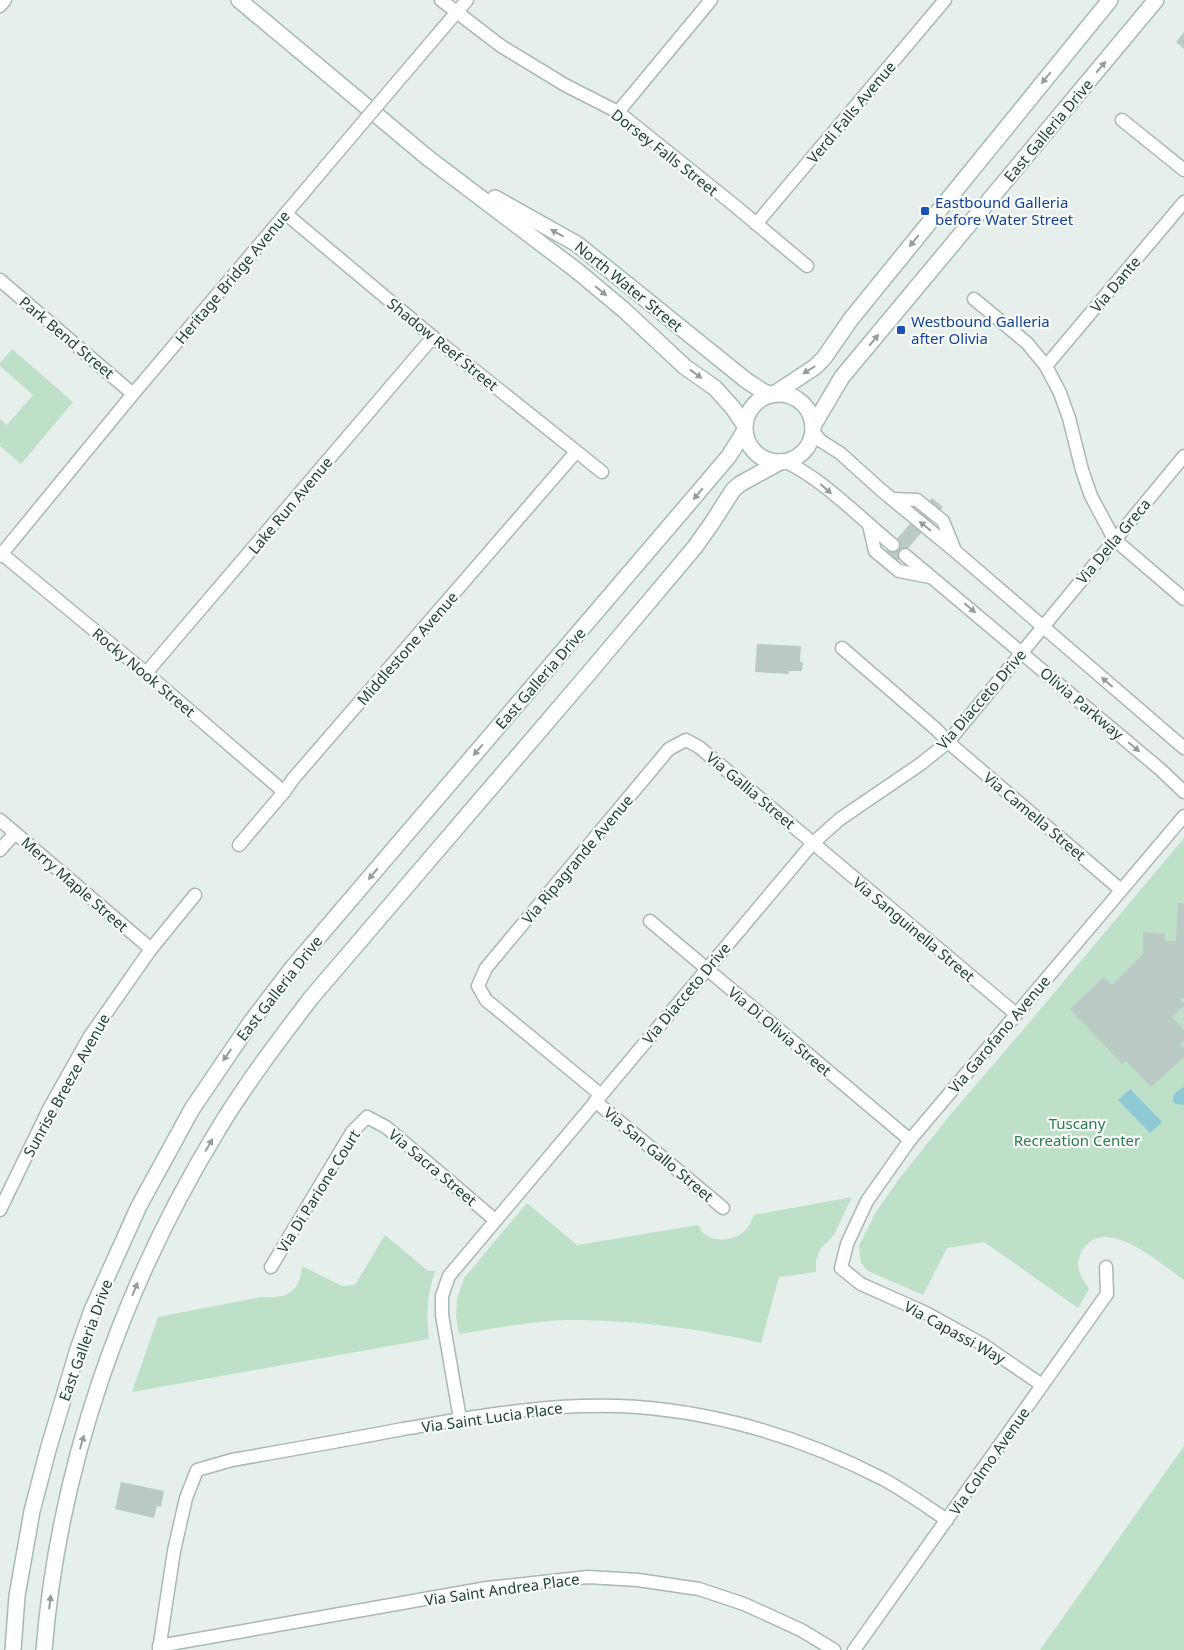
<svg xmlns="http://www.w3.org/2000/svg" width="1184" height="1650" viewBox="0 0 1184 1650" font-family="'Noto Sans',sans-serif">
<style>
.green{fill:#bfe0c8}
.water{fill:#8ec9d4}
.building{fill:#bbcac4}
.lines{fill:none;stroke-linecap:round;stroke-linejoin:round}
.street-casing{stroke:#a8b8b2;stroke-width:15}
.secondary-casing{stroke:#a4bbb3;stroke-width:18}
.street{stroke:#fff;stroke-width:12}
.secondary{stroke:#fff;stroke-width:15}
.street-bridge-casing{stroke:#a8b8b2;stroke-width:15;stroke-linecap:butt}
.street-bridge{stroke:#fff;stroke-width:12}
.oneway{fill:#92a09c}
.transit-dot{fill:#1a4fb4;stroke:#f7fbf9;stroke-width:2}
.labels{text-anchor:middle;dominant-baseline:central;stroke-width:4.5;stroke-linejoin:round;paint-order:stroke}
.street-label{font-size:15px;fill:#24423a;stroke:#f7fbf9}
.transit-label{font-size:15px;fill:#164399;stroke:#f7fbf9;text-anchor:start}
.park-label{font-size:15px;fill:#2d7a4b;stroke:#f7fbf9}
</style>
<rect width="100%" height="100%" fill="#e6efeb"/>
<g class="green">
<path d="M12,349L73,402L21,464L0,446V419L7,425L33,395L0,366V363Z"/>
<path d="M1184,838V1280C1162,1265 1104,1212 1082,1251C1074,1266 1080,1276 1089,1289L1078,1308L984,1242L947,1248L923,1295L868,1271L861,1263L859,1246L876,1212L899,1179L951,1114L1028,1024Z"/>
<path d="M852,1197L834,1235L821,1248L816,1260V1272L779,1277L761,1343C702,1329 641,1321 580,1320C541,1319 498,1328 459,1334L456,1316L457,1299L464,1278L527,1203L577,1245L698,1225C701,1229 702,1233 706,1235C719,1244 740,1239 749,1226C751,1223 752,1218 754,1215Z"/>
<path d="M385,1235L428,1271H435C427,1297 426,1311 429,1339L132,1392L158,1317L261,1297C286,1299 300,1293 302,1266L342,1286L355,1285Z"/>
<path d="M1184,1446V1650H1040Z"/>
</g>
<g class="water">
<path d="M1184,1087V1105L1176,1104L1173,1101C1173,1091 1177,1092 1184,1087Z"/>
<path d="M1130,1089L1162,1122L1150,1133L1118,1100Z"/>
</g>
<g class="building">
<path d="M1184,32V49L1176,42Z"/>
<path d="M932,498L943,507L888,572L877,562Z"/>
<path d="M757,644L801,646L800,662H803L802,671H789V674L755,672Z"/>
<path d="M1178,903L1184,904V998H1179L1184,1004V1006L1172,1017L1184,1030V1040L1180,1044L1184,1049V1057L1151,1087L1126,1061L1122,1064L1070,1009L1104,977L1112,985L1143,954V932L1165,934V941H1176Z"/>
<path d="M121,1482L164,1491L161,1507L157,1506L154,1518L115,1509Z"/>
</g>
<g class="lines">
<defs>
<g id="street">
<path d="M441,0L501,46L565,85L618,112L734,205L807,266"/>
<path d="M0,6L5,0"/>
<path d="M398,81L467,0"/>
<path d="M618,112L711,0"/>
<path d="M1122,120L1184,170"/>
<path d="M286,214L433,337L602,472"/>
<path d="M756,224L945,0"/>
<path d="M0,280L133,394"/>
<path d="M974,299L1027,343L1046,366L1060,393L1069,418L1082,470L1091,496L1114,539L1184,599"/>
<path d="M1046,366L1184,202"/>
<path d="M813,432L821,441L840,453L881,490L955,551L1184,748"/>
<path d="M786,462C824,480 860,518 893,545"/>
<path d="M893,499L917,500L943,521L954,548"/>
<path d="M869,525L875,551L899,571L930,577"/>
<path d="M2,554L146,673L284,792"/>
<path d="M905,555L1161,770L1184,792"/>
<path d="M0,556L133,394L348,140"/>
<path d="M842,648L937,730L948,742L1121,890"/>
<path d="M146,673L433,337"/>
<path d="M0,820L151,949"/>
<path d="M239,845L284,792L293,779L576,452"/>
<path d="M0,850L15,833"/>
<path d="M650,921L910,1140"/>
<path d="M601,1095L486,1000L478,986L486,968L669,749L686,740L699,747L1016,1014"/>
<path d="M595,1101L723,1208"/>
<path d="M0,1210L49,1109L90,1036L151,949L195,895"/>
<path d="M271,1267L352,1132L367,1117L386,1127L495,1220"/>
<path d="M1042,1385L982,1344L926,1313L861,1284L841,1268L847,1244L867,1201L910,1140L1184,816"/>
<path d="M460,1419L442,1315V1296L449,1276L813,843L840,819L922,763L948,742L1184,456"/>
<path d="M159,1646L487,1588L588,1577L638,1580L699,1589L744,1604L801,1630L834,1650"/>
<path d="M159,1650L174,1551L186,1498L197,1470L232,1460C289,1450 346,1440 403,1429C462,1419 521,1408 582,1406C686,1402 792,1432 883,1479C905,1491 926,1506 947,1520"/>
<path d="M854,1650L1107,1294L1106,1267"/>
</g>
<g id="secondary">
<path d="M239,0L428,158L576,270L624,310L685,367L715,388L733,408L745,426"/>
<path d="M495,198L577,244L747,381L764,392L771,394"/>
<circle cx="779" cy="428" r="34"/>
<path d="M774,394L815,367L824,358L851,319L1110,0"/>
<path d="M813,426L842,377L1156,0"/>
<path d="M13,1650L17,1596L32,1511L48,1450L78,1349L92,1310L139,1206L192,1109L251,1022L293,967L696,495L729,456L744,432"/>
<path d="M44,1650C59,1465 123,1285 219,1128C247,1082 279,1040 311,998L589,673L695,547L712,523L733,490L740,484L780,462"/>
</g>
</defs>
<use href="#street" class="street-casing"/>
<use href="#secondary" class="secondary-casing"/>
<use href="#street" class="street"/>
<use href="#secondary" class="secondary"/>
<defs>
<path id="street-bridge" d="M348,140L398,81"/>
</defs>
<use href="#street-bridge" class="street-bridge-casing"/>
<use href="#street-bridge" class="street-bridge"/>
</g>
<defs><path id="oneway-solid" d="M-6-.8H1V-3.2L6.5 0L1 3.2V.8H-6Z" transform="scale(1.25)"/></defs>
<g class="oneway">
<use href="#oneway-solid" transform="translate(1101 67) rotate(-50)"/>
<use href="#oneway-solid" transform="translate(1046 78) rotate(129)"/>
<use href="#oneway-solid" transform="translate(557 233) rotate(-151)"/>
<use href="#oneway-solid" transform="translate(914 241) rotate(129)"/>
<use href="#oneway-solid" transform="translate(601 291) rotate(40)"/>
<use href="#oneway-solid" transform="translate(874 340) rotate(-50)"/>
<use href="#oneway-solid" transform="translate(809 370) rotate(148)"/>
<use href="#oneway-solid" transform="translate(696 374) rotate(36)"/>
<use href="#oneway-solid" transform="translate(826 489) rotate(41)"/>
<use href="#oneway-solid" transform="translate(698 494) rotate(130)"/>
<use href="#oneway-solid" transform="translate(925 526) rotate(-141)"/>
<use href="#oneway-solid" transform="translate(970 608) rotate(40)"/>
<use href="#oneway-solid" transform="translate(1107 682) rotate(-139)"/>
<use href="#oneway-solid" transform="translate(1134 747) rotate(40)"/>
<use href="#oneway-solid" transform="translate(478 750) rotate(131)"/>
<use href="#oneway-solid" transform="translate(373 874) rotate(130)"/>
<use href="#oneway-solid" transform="translate(227 1055) rotate(125)"/>
<use href="#oneway-solid" transform="translate(209 1145) rotate(-60)"/>
<use href="#oneway-solid" transform="translate(135 1289) rotate(-68)"/>
<use href="#oneway-solid" transform="translate(82 1442) rotate(-74)"/>
<use href="#oneway-solid" transform="translate(50 1602) rotate(-83)"/>
</g>
<g class="transit-dot">
<rect x="920" y="206" width="10" height="10" rx="2.5"/>
<rect x="896" y="325" width="10" height="10" rx="2.5"/>
</g>
<g class="labels">
<g class="street-label">
<text transform="translate(851 112) rotate(-50)">Verdi Falls Avenue</text>
<text transform="translate(1048 130) rotate(-50)">East Galleria Drive</text>
<text transform="translate(665 152) rotate(38)">Dorsey Falls Street</text>
<text transform="translate(232 277) rotate(-50)">Heritage Bridge Avenue</text>
<text transform="translate(1115 284) rotate(-50)">Via Dante</text>
<text transform="translate(629 286) rotate(39)">North Water Street</text>
<text transform="translate(67 337) rotate(40)">Park Bend Street</text>
<text transform="translate(443 344) rotate(39)">Shadow Reef Street</text>
<text transform="translate(290 505) rotate(-50)">Lake Run Avenue</text>
<text transform="translate(1113 541) rotate(-50)">Via Della Greca</text>
<text transform="translate(407 648) rotate(-49)">Middlestone Avenue</text>
<text transform="translate(144 672) rotate(40)">Rocky Nook Street</text>
<text transform="translate(540 678) rotate(-49)">East Galleria Drive</text>
<text transform="translate(981 699) rotate(-49)">Via Diacceto Drive</text>
<text transform="translate(1082 703) rotate(40)">Olivia Parkway</text>
<text transform="translate(751 790) rotate(40)">Via Gallia Street</text>
<text transform="translate(1035 816) rotate(40)">Via Camella Street</text>
<text transform="translate(577 859) rotate(-50)">Via Ripagrande Avenue</text>
<text transform="translate(75 884) rotate(41)">Merry Maple Street</text>
<text transform="translate(914 929) rotate(40)">Via Sanguinella Street</text>
<text transform="translate(279 988) rotate(-52)">East Galleria Drive</text>
<text transform="translate(686 993) rotate(-50)">Via Diacceto Drive</text>
<text transform="translate(780 1031) rotate(40)">Via Di Olivia Street</text>
<text transform="translate(999 1034) rotate(-50)">Via Garofano Avenue</text>
<text transform="translate(66 1085) rotate(-61)">Sunrise Breeze Avenue</text>
<text transform="translate(659 1154) rotate(40)">Via San Gallo Street</text>
<text transform="translate(433 1167) rotate(40)">Via Sacra Street</text>
<text transform="translate(318 1191) rotate(-58)">Via Di Parione Court</text>
<text transform="translate(955 1332) rotate(29)">Via Capassi Way</text>
<text transform="translate(85 1340) rotate(-70)">East Galleria Drive</text>
<text transform="translate(492 1417) rotate(-8)">Via Saint Lucia Place</text>
<text transform="translate(989 1461) rotate(-55)">Via Colmo Avenue</text>
<text transform="translate(502 1589) rotate(-8)">Via Saint Andrea Place</text>
</g>
<g class="transit-label">
<text x="935" y="202">Eastbound Galleria<tspan x="935" dy="17">before Water Street</tspan></text>
<text x="911" y="321">Westbound Galleria<tspan x="911" dy="17">after Olivia</tspan></text>
</g>
<g class="park-label">
<text x="1077" y="1123">Tuscany<tspan x="1077" dy="17">Recreation Center</tspan></text>
</g>
</g>
</svg>
